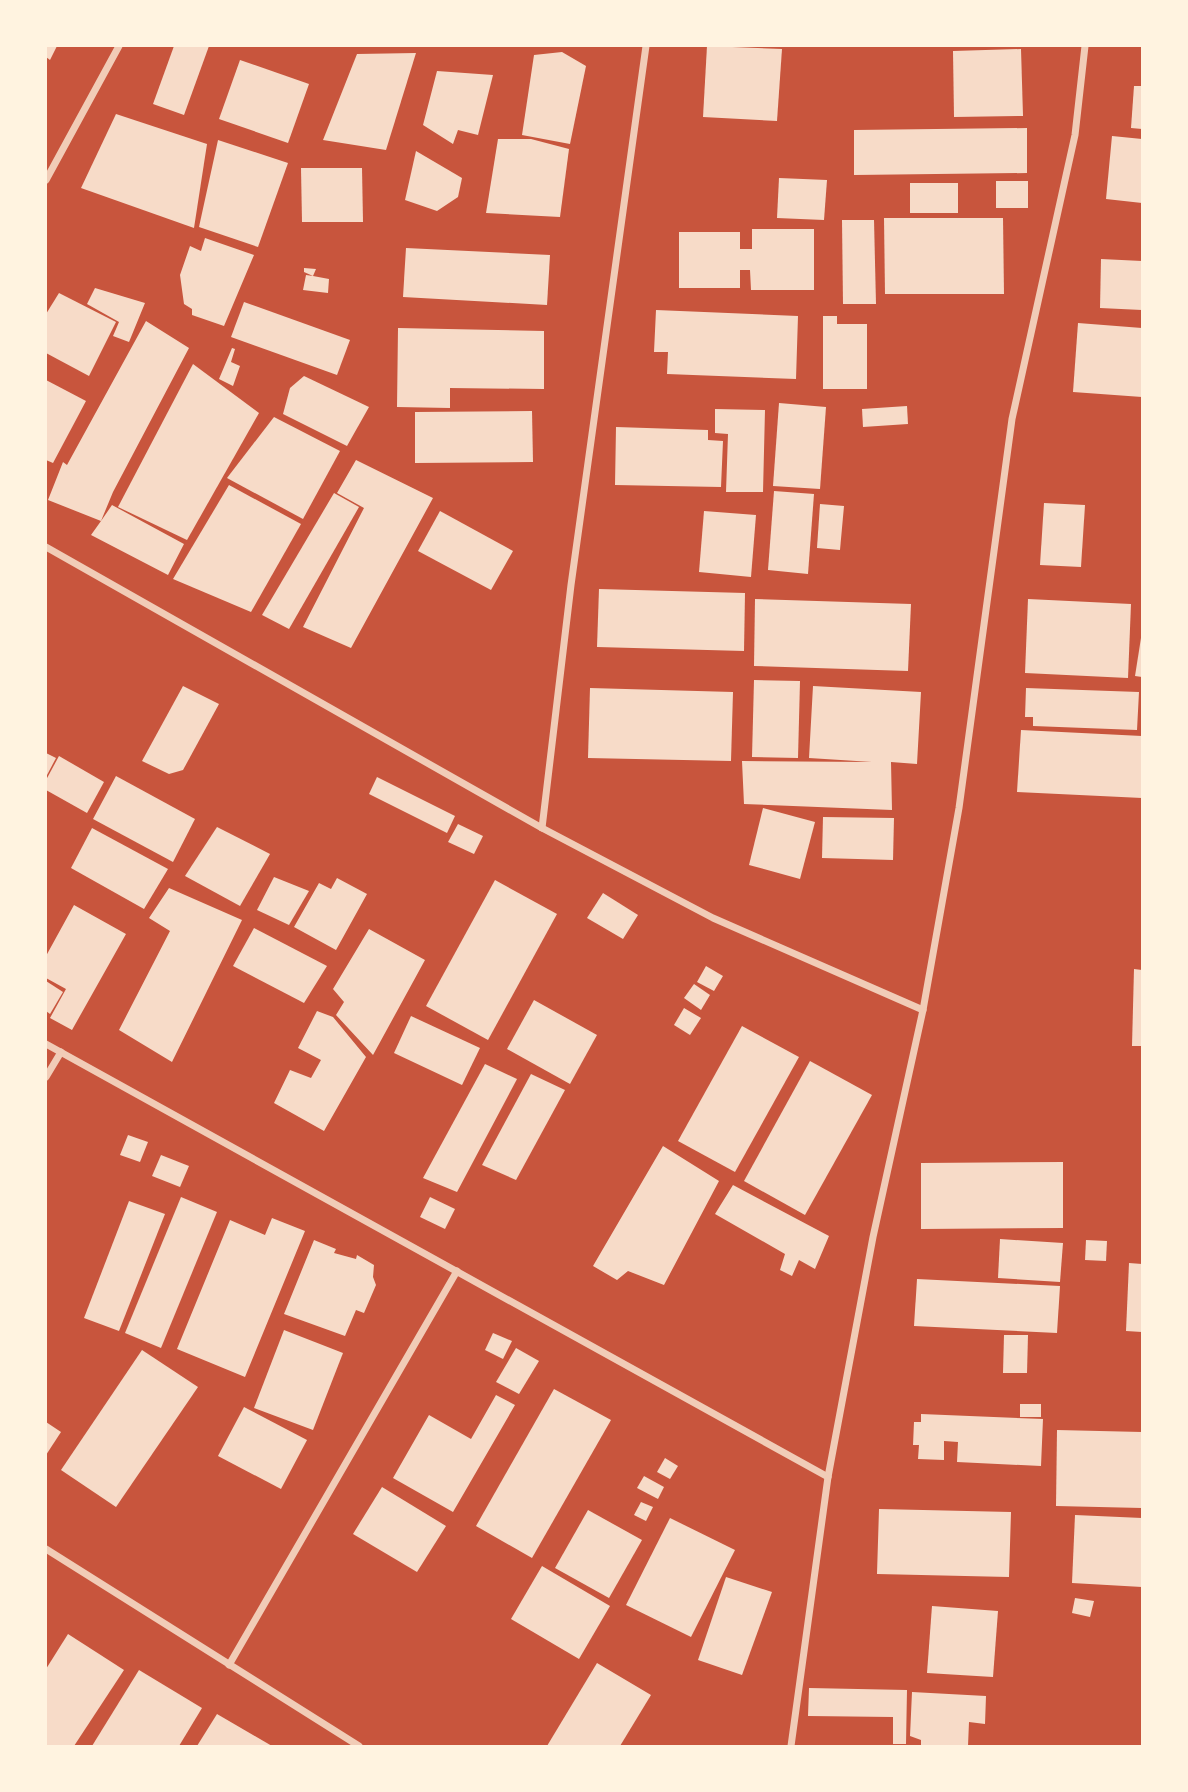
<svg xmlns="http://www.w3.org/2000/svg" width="1188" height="1792" viewBox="0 0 1188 1792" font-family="Mulish,sans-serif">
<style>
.building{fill:#f7dbc8}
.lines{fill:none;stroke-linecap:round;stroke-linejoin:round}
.minor{stroke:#f1ccb7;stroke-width:7}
</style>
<rect width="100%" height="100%" fill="#c8553d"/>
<g class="building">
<path d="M46,46H57L50,60L46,57Z"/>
<path d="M174,46H209L184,115L153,104Z"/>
<path d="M707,46L782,49L777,121L703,117Z"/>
<path d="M1021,49L1023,116L954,117L953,51Z"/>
<path d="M562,52L586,66L570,144L522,135L534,55Z"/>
<path d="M416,53L386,150L323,140L357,54Z"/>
<path d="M240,60L309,84L288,143L219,119Z"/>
<path d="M437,71L493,75L478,135L458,130L453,144L423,125Z"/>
<path d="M1134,86H1142V129L1131,128Z"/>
<path d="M116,114L207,144L194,228L81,188Z"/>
<path d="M1027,128V173L854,175V130Z"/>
<path d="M1112,136L1142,139V203L1106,199Z"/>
<path d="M498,139H531L569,149L560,217L486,213Z"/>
<path d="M218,140L288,163L258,247L199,227Z"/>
<path d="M416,151L462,178L458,197L437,211L405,200Z"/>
<path d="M301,168H362L363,222H302Z"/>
<path d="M779,178L827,180L824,220L777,218Z"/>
<rect x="996" y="181" width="32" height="27"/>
<rect x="910" y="183" width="48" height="30"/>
<path d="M884,218H1003L1004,294H885Z"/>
<path d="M842,220H874L876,304H843Z"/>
<path d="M752,229H814V290H751L750,270H740V288H679V232H740V249H752Z"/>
<path d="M205,238L254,255L224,326L192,315V309L184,304L180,275L190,246L201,251Z"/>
<path d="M406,248L550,255L547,305L403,297Z"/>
<path d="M1101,259L1142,261V310L1100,308Z"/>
<path d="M304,268L316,269L313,276L329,279L328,293L303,290L306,275L313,276L304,272Z"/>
<path d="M95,288L145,303L129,342L113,336L119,322L87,304Z"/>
<path d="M59,293L116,322L89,376L46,353V314Z"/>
<path d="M244,302L350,340L337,375L231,337Z"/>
<path d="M656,310L798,316L796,379L667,374L668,352H654Z"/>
<path d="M823,316H837V324H867V389H823Z"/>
<path d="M146,321L189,348L113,492L101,521L112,505L184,544L168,575L91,535L101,521L48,500L63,462L67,465Z"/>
<path d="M1078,323L1142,328V397L1073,392Z"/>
<path d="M398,328L544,331V389L450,388V408L397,407Z"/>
<path d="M232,348L235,349L231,362L240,366L233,386L219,379Z"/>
<path d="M193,364L259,413L187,540L118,507Z"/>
<path d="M304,376L369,407L347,446L283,414L290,388Z"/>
<path d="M46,380L86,401L53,463L46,460Z"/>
<path d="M779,403L826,407L820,489L773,486Z"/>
<path d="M907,406L908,424L863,427L862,409Z"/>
<path d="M715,409L765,410L763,492H726L728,434L715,433Z"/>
<path d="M532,411L533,462L415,463V412Z"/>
<path d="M274,417L340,451L303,519L227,478Z"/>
<path d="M616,427L708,430V440L723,441L721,487L615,485Z"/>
<path d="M356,460L433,498L351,648L303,627L364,508L337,493Z"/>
<path d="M229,485L301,524L251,612L173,579Z"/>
<path d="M774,491L814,494L808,574L768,570Z"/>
<path d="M334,493L359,507L289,629L262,615Z"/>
<path d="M1044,503L1085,505L1081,567L1040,565Z"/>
<path d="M820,504L844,506L840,550L817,548Z"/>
<path d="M440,511L513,551L491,590L418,551Z"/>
<path d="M704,511L756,515L751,577L699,572Z"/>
<path d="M599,589L745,593L744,651L597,647Z"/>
<path d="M755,599L911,604L908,671L754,666Z"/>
<path d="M1028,599L1131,604L1128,678L1025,673Z"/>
<path d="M1141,638H1142V677L1135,676Z"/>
<path d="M754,680L800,681L798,758L752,757Z"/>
<path d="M183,686L219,704L183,770L169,774L142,761Z"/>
<path d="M813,686L921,692L917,764L891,762L892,810L744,804L742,761L872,762L809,758Z"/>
<path d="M590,688L733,692L731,761L588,758Z"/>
<path d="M1026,688L1139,692L1137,730L1033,726V717H1025Z"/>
<path d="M1021,730L1142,736V798L1017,792Z"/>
<path d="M46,753L56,758L46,777Z"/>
<path d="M59,756L104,782L87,813L46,790V780Z"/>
<path d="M116,776L195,819L173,862L93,819Z"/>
<path d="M377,777L455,816L447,833L369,794Z"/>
<path d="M763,808L815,822L800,879L749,865Z"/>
<path d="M823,817L894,818L893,860L822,858Z"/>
<path d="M458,824L483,836L474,854L448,842Z"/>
<path d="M217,827L270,854L240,906L185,876Z"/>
<path d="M92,828L168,869L144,909L71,868Z"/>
<path d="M274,877L309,891L289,925L257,910Z"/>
<path d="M337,878L367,894L336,950L294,927L319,883L331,889Z"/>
<path d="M495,880L557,914L488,1040L426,1006Z"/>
<path d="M169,888L242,920L172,1062L119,1030L170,931L149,918Z"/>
<path d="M603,893L638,915L623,939L587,918Z"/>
<path d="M74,905L126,934L72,1030L50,1018L66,989L46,978V956Z"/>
<path d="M254,928L327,966L304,1003L233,966Z"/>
<path d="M369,929L425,960L373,1055L336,1015L344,1002L333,989Z"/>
<path d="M706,966L723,976L714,991L697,982Z"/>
<path d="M1134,969L1142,970V1046H1132Z"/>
<path d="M46,981L63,992L50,1014L46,1011Z"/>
<path d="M694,984L710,995L701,1010L684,998Z"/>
<path d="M534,1000L597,1035L570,1084L507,1049Z"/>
<path d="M684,1008L701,1018L690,1035L674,1025Z"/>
<path d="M317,1011L333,1017L366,1057L324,1131L274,1103L290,1070L311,1078L321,1060L298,1048Z"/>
<path d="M411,1016L480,1048L462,1085L394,1053Z"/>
<path d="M742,1026L799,1057L735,1172L678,1141Z"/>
<path d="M810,1061L872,1095L805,1215L744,1181Z"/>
<path d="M485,1064L517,1079L457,1192L423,1178Z"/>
<path d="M531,1074L565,1090L516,1180L482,1165Z"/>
<path d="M128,1135L148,1142L140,1162L120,1155Z"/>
<path d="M663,1146L719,1181L664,1285L628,1271L617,1280L593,1266Z"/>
<path d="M161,1155L189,1166L180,1187L152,1176Z"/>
<path d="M1063,1162V1228L921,1229V1163Z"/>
<path d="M733,1185L829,1236L815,1269L799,1260L792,1276L780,1270L785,1254L715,1214Z"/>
<path d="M181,1197L217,1212L161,1348L125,1333Z"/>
<path d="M430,1197L455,1209L445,1229L420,1217Z"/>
<path d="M129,1201L165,1214L119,1331L84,1318Z"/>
<path d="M272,1218L305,1231L245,1377L177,1349L230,1220L265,1235Z"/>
<path d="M1000,1239L1063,1243L1060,1282L998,1278Z"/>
<path d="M314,1240L336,1249L334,1253L356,1259L357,1255L374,1265L373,1277L376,1285L364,1313L356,1310L345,1336L284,1314Z"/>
<path d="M1086,1240L1107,1241L1106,1261L1085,1260Z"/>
<path d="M1129,1263L1142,1264V1332L1126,1331Z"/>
<path d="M917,1279L1060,1286L1057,1333L914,1326Z"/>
<path d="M284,1330L343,1353L313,1430L254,1408Z"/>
<path d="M493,1333L512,1341L503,1359L485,1350Z"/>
<path d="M1004,1335H1028L1027,1373H1003Z"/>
<path d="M516,1348L539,1361L519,1394L496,1382Z"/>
<path d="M142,1350L198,1387L116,1507L61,1470Z"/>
<path d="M554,1389L611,1420L532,1558L476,1526Z"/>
<path d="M496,1395L515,1405L453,1512L393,1478L429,1415L471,1439Z"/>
<rect x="1020" y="1404" width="21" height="13"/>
<path d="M244,1407L307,1440L281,1489L218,1456Z"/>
<path d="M921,1414L1043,1419L1041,1466L957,1462L958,1442L944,1441V1460L918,1459L919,1445H913L914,1422H921Z"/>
<path d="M46,1422L61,1432L46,1455Z"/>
<path d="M1057,1430L1142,1432V1508L1056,1506Z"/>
<path d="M665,1458L678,1466L670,1479L657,1472Z"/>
<path d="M644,1476L664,1487L658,1499L637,1488Z"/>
<path d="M382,1487L446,1526L417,1572L353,1534Z"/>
<path d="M641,1502L653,1507L646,1521L634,1515Z"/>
<path d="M879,1509L1011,1512L1009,1577L877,1574Z"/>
<path d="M588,1510L642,1540L609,1598L555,1568Z"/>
<path d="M1075,1515L1142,1518V1587L1072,1583Z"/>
<path d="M670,1518L735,1550L691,1637L626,1605Z"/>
<path d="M542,1566L610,1606L579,1659L511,1619Z"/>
<path d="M726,1577L772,1592L742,1675L698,1660Z"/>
<path d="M1075,1598L1094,1601L1090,1617L1072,1613Z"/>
<path d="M932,1606L998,1611L993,1677L927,1673Z"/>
<path d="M68,1634L124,1670L74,1746H46V1669Z"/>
<path d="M597,1663L651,1695L620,1746H547Z"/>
<path d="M139,1670L202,1708L179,1746H92Z"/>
<path d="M809,1688L907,1690L906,1744H893V1717L808,1716Z"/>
<path d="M912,1692L986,1696L985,1724L969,1722L968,1746H921V1740L910,1736Z"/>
<path d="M217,1714L272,1746H197Z"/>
</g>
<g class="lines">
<g class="minor">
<path d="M46,180L119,46"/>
<path d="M46,547L542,828L713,918L923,1010"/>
<path d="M542,828L571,585L646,46"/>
<path d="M46,1044L828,1477"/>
<path d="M46,1077L61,1052"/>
<path d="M46,1549L359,1746"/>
<path d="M229,1665L457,1271"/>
<path d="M791,1746L828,1477L873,1237L923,1010L959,808L1012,419L1075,135L1085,46"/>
</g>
</g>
<rect width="1188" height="1792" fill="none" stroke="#fff3e0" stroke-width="94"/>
</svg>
